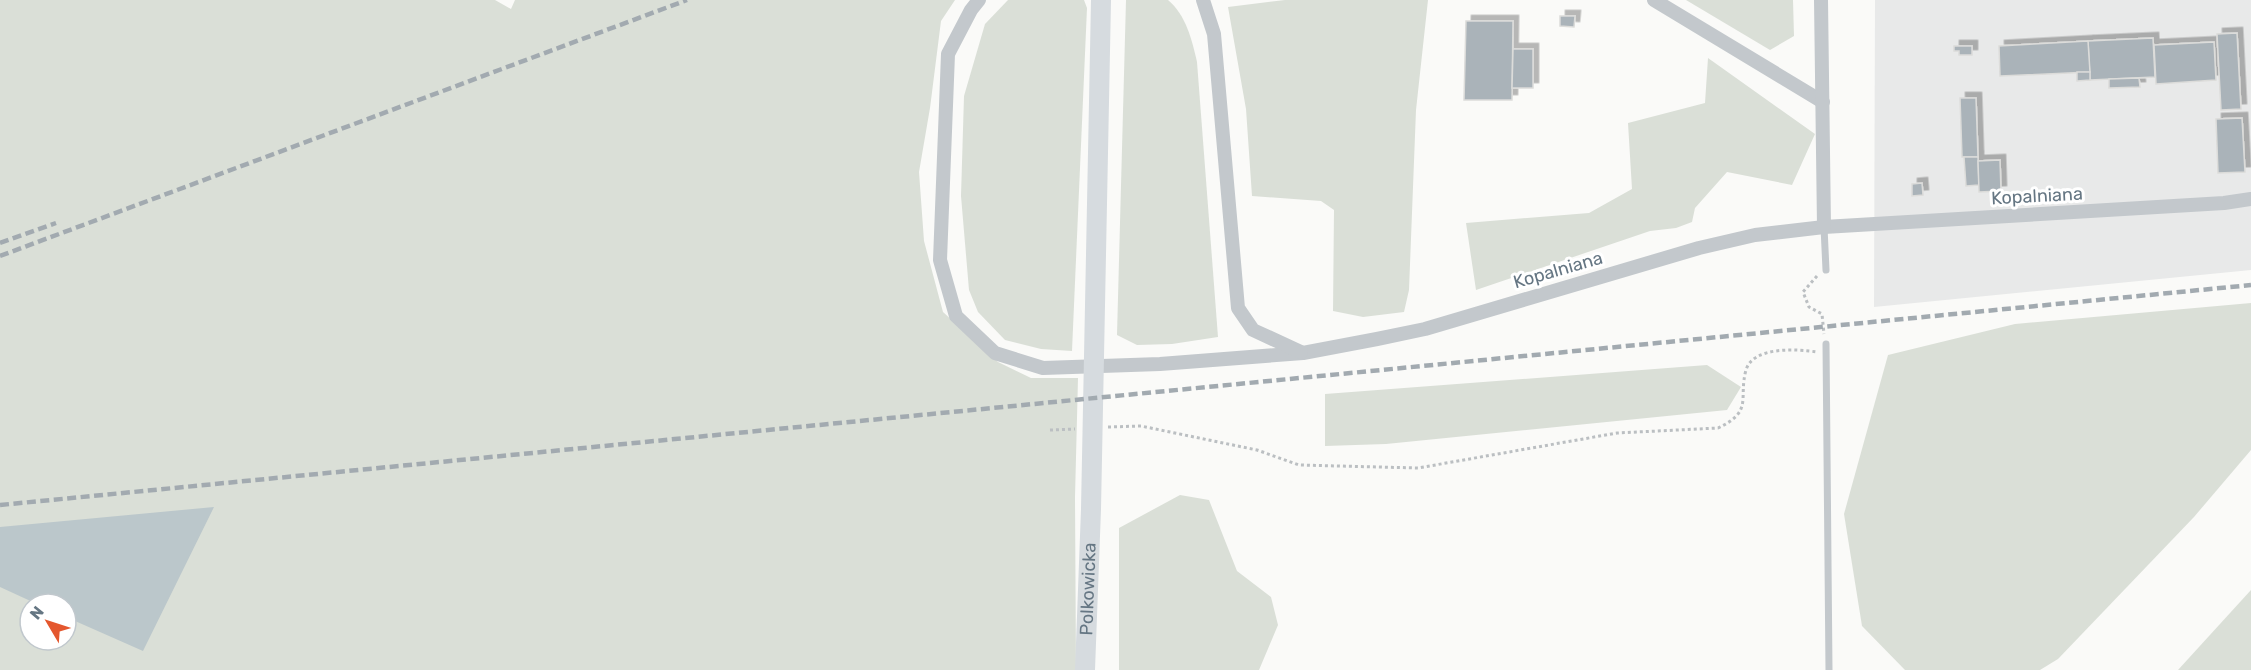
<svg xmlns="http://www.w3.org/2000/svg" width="2251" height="670" viewBox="0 0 2251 670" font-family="Rubik,sans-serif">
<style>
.built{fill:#e8e9e9}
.green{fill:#dadfd7;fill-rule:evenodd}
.water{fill:#bbc7cb}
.building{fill:#aab3b9;stroke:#dcdcda;stroke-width:1.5;filter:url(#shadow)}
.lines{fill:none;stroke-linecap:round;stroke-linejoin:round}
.path{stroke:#bbbfc2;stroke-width:3;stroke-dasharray:3 3;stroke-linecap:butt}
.lane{stroke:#c3c8cc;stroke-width:7}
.street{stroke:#c3c8cc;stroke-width:14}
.secondary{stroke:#d6dbdf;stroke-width:20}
.rail{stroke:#a2aab0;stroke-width:4.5;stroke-dasharray:9 4.5;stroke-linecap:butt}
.labels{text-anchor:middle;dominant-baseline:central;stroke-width:6;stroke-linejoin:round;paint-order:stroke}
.street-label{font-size:18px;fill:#657683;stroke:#fff}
</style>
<defs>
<filter id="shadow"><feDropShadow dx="5.5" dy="-5.5" stdDeviation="0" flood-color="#0004"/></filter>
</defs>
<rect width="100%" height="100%" fill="#fafaf8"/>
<path class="built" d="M1875,0H2251V270L1874,307Z"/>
<g class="green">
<path d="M0,0H495L511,9L515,0H955L941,21L930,108L919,172L924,241L943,312L998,362L1031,378H1078L1075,497L1076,670H0ZM30,604H66V640H30Z"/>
<path d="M1008,0H1084L1087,8L1072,351L1041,349L1005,340L978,312L969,290L961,196L964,96L985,24Z"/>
<path d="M1126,0H1168C1186,15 1192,40 1197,62L1218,337L1172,344L1137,345L1117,335Z"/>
<path d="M1285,0H1428L1416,110L1409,290L1404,312L1363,317L1333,311L1334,210L1321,201L1252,196L1246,109L1228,7Z"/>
<path d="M1686,0H1793L1794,36L1770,50Z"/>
<path d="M1708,58L1815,134L1792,185L1727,172L1695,208L1692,222L1676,228L1650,231L1476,290L1466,223L1589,213L1632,189L1628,123L1705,103Z"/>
<path d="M2251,303V450L2194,517L2058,659L2040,670H1905L1862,626L1844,514L1888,355L2015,324Z"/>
<path d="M1707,365L1741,387L1727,410L1386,444L1325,446V394Z"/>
<path d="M1180,495L1209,500L1237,571L1271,597L1278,625L1259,670H1119V528Z"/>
<path d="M2251,590V670H2178Z"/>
</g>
<path class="water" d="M214,507L143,651L66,617V604H37L0,587V527Z"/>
<g class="building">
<path d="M1560,16H1575L1574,27L1560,26Z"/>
<path d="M1466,21H1513L1512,100H1464Z"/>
<path d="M2237,33L2241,109L2221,110L2217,34Z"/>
<path d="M2153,38L2155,77L2090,80L2088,41Z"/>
<path d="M2088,41L2090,72L2000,76L1999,46Z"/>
<path d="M2214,42L2216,80L2156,84L2154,45Z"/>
<path d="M1954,46H1972V55H1959V51H1954Z"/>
<path d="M1513,49H1533V88H1512Z"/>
<path d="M2077,72H2090V80L2077,81Z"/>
<path d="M2139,78L2140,87L2109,88V79Z"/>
<path d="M1960,98H1976L1978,157H1962Z"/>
<path d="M2242,118L2245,172L2218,173L2216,119Z"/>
<path d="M1964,157H1978L1979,185L1966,186Z"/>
<path d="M2000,160L2001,191L1979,192L1978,161Z"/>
<path d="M1922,183L1923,195L1912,196V184Z"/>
</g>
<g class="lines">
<g class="path">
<path d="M1817,276L1803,292L1809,307L1822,314L1824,334"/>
<path d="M1108,427L1141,426L1257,450L1299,465L1418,468L1617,433L1718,428C1754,411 1738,399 1746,370C1753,346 1797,349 1817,352"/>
<path d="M1050,430L1075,429"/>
</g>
<g class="lane">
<path d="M1824,227L1826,270"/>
<path d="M1826,344L1829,670"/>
</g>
<g class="street">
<path d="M979,0L971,10L948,54L940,260L956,316L995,353L1043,368L1160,364L1303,353L1377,339L1425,329L1699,248L1755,235L1824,227L2224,203L2251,199"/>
<path d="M1203,0L1214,34L1238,308L1253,330L1301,352"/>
<path d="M1654,0L1823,102"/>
<path d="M1821,0L1824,227"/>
</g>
<path class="secondary" id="s1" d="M1085,670L1091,509L1101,0"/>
<g class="rail">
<path d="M0,243L56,223"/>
<path d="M0,256L687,0"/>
<path d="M0,505L2251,285"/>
</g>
</g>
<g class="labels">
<g class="street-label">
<text transform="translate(2037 196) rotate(-3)">Kopalniana</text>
<text transform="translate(1558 270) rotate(-16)">Kopalniana</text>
<text stroke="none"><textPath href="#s1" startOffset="81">Polkowicka</textPath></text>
</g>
</g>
<g transform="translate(48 622) rotate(309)"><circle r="28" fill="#ffffff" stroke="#c1c8cd" stroke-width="1.5"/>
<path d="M0-4.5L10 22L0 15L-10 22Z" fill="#e4572e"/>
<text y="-9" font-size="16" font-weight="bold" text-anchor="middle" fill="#657683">N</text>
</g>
</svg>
